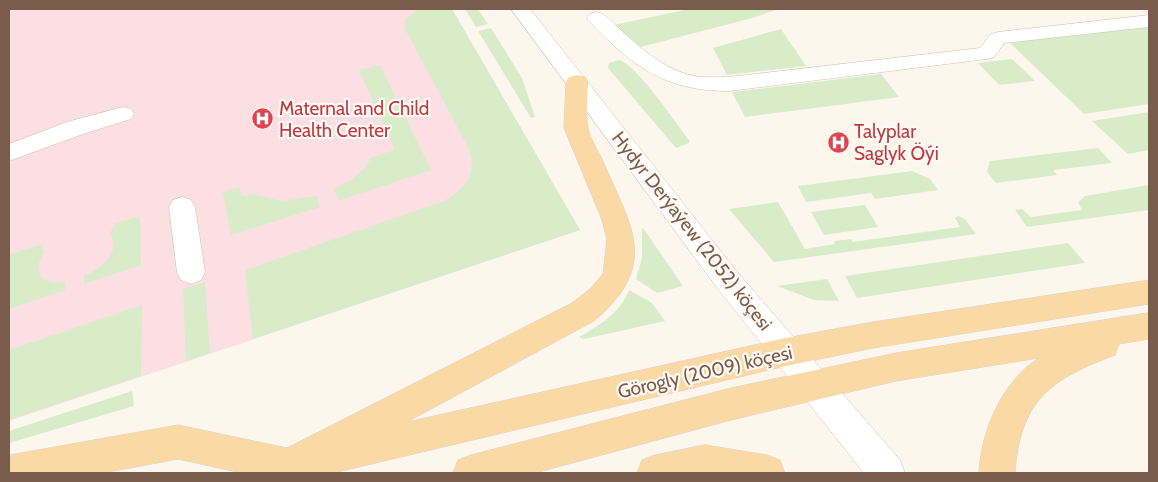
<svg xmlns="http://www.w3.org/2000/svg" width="1158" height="482" viewBox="0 0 1158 482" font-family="Cabin,sans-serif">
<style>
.medical{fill:#fbdfe3}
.green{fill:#d8ecc9}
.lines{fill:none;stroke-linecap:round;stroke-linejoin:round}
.minor-casing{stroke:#d1beb0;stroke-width:1}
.major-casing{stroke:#dad1cd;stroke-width:1}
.minor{fill:#fff;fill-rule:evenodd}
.major{fill:#fbd9a5;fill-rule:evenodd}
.labels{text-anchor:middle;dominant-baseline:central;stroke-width:4.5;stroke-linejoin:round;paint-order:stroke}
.health-label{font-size:19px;fill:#be3a42;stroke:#fffaf3;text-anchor:start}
.street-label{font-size:19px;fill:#7a5c4d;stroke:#fffaf3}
</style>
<rect width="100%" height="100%" fill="#fdf6ec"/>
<path class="medical" d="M9,9H452L580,230L9,421Z"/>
<g class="green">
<path d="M420,9H452L580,230L253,339L245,270L444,201C465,188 478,175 469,149L405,29L406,18Z"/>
<path d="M465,9H478L488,24L476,27Z"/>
<path d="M689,9H779L752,18L641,47L614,25Z"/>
<path d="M1149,26V104L1084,114L1011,44L1013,41Z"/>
<path d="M491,28L522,78L535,117L531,118L478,31Z"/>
<path d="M781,29L806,66L727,75L713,48Z"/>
<path d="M1012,59L1035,81L999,85L978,63Z"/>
<path d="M619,60C637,65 676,123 689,140V143L676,148L608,68L609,63Z"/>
<path d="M380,65L431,170L338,201L334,189L352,179L364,169L372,157L395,150L359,70Z"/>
<path d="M881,74L899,97L745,117L732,92Z"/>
<path d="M1149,112V150L1128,154L1092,121Z"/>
<path d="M1098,148L1112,163L1053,170L1057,175L996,183L987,172L990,161Z"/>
<path d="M912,171L930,179L938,190L875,199L871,193L806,202L798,186Z"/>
<path d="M1149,185V210L1027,227L1015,210L1022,209L1031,217L1082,210L1078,202L1085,196Z"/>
<path d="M239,187L242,197L253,194L266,198L283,201L316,196L320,207L231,235L223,192Z"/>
<path d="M778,202L805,249L835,244L834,241L851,239L853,242L960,227L955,218L958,216L965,219L976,234L774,262L729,209Z"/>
<path d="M865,205L878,227L824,235L811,212Z"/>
<path d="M140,216L141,265L84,284V276C101,269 122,252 110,233L116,223Z"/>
<path d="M643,228L683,286L657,293L636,279L642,258V229Z"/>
<path d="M1068,243L1085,263L857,298L845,276Z"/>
<path d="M40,245L44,252C31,273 41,285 65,282V290L9,309V254Z"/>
<path d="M827,279L839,301L814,300L777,286Z"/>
<path d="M205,282L210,353L186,361L183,289Z"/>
<path d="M629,290L652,303L665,321L584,339L579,337C599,326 621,312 629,290Z"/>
<path d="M142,305L141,376L9,420V350Z"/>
<path d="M132,391L134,406L9,443V431Z"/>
</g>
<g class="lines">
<defs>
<g id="minor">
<path d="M511,9H530L738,273L900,460L905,473H864L718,289Z"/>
<path d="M597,12C608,15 616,26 624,33C644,51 668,71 694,76C705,78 717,77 729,77L980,48L991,34L998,32L1149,15V27L1004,43L994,57L987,59L729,91C665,91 633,67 590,22L587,18L590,14Z"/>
<path d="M123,107L131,109L134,114L131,119L83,134L9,161V144L67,122Z"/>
<path d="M182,197L191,200L195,207L205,272L201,280L191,284L181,280L177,272L169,207L173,200Z"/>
</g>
<g id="major">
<path d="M577,75L585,77L588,82C588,96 585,114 588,128C590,138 597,149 602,159C631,227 661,264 594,321L407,422L786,338L873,322L1149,280V304L873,348L786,366L333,473H242L178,459L103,473H9L10,455L178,425L287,448L572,303L590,289L603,274L607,239L602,220L564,128L566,82L569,77Z"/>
<path d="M1149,313V339L1119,344L1115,355C1051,379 1020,400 1015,473H979C981,431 1002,381 1039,358L896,381L731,420L535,473H453L458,460L471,455L731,388L896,353Z"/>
<path d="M705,445L767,455L780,460L785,473H637L642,460L655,455Z"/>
</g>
</defs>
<use href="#minor" class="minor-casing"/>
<use href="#major" class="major-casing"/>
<use href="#minor" class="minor"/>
<use href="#major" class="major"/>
</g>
<defs>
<symbol id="hospital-disc" viewBox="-11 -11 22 22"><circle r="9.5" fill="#e0444e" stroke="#fffaf3"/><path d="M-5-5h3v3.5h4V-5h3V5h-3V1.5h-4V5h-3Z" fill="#fff"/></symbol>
</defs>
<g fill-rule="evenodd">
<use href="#hospital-disc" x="250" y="106" width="25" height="25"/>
<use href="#hospital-disc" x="826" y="130" width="25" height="25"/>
</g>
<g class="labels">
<g class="health-label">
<text x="279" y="108">Maternal and Child<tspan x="279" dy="22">Health Center</tspan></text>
<text x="854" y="131">Talyplar<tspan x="854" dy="22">Saglyk Öýi</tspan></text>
</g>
<g class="street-label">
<text transform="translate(692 231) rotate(52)">Hydyr Derýaýew (2052) köçesi</text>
<text transform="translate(705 372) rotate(-13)">Görogly (2009) köçesi</text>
</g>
</g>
<rect width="1158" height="482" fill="none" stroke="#7a5c4d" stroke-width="20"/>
</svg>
